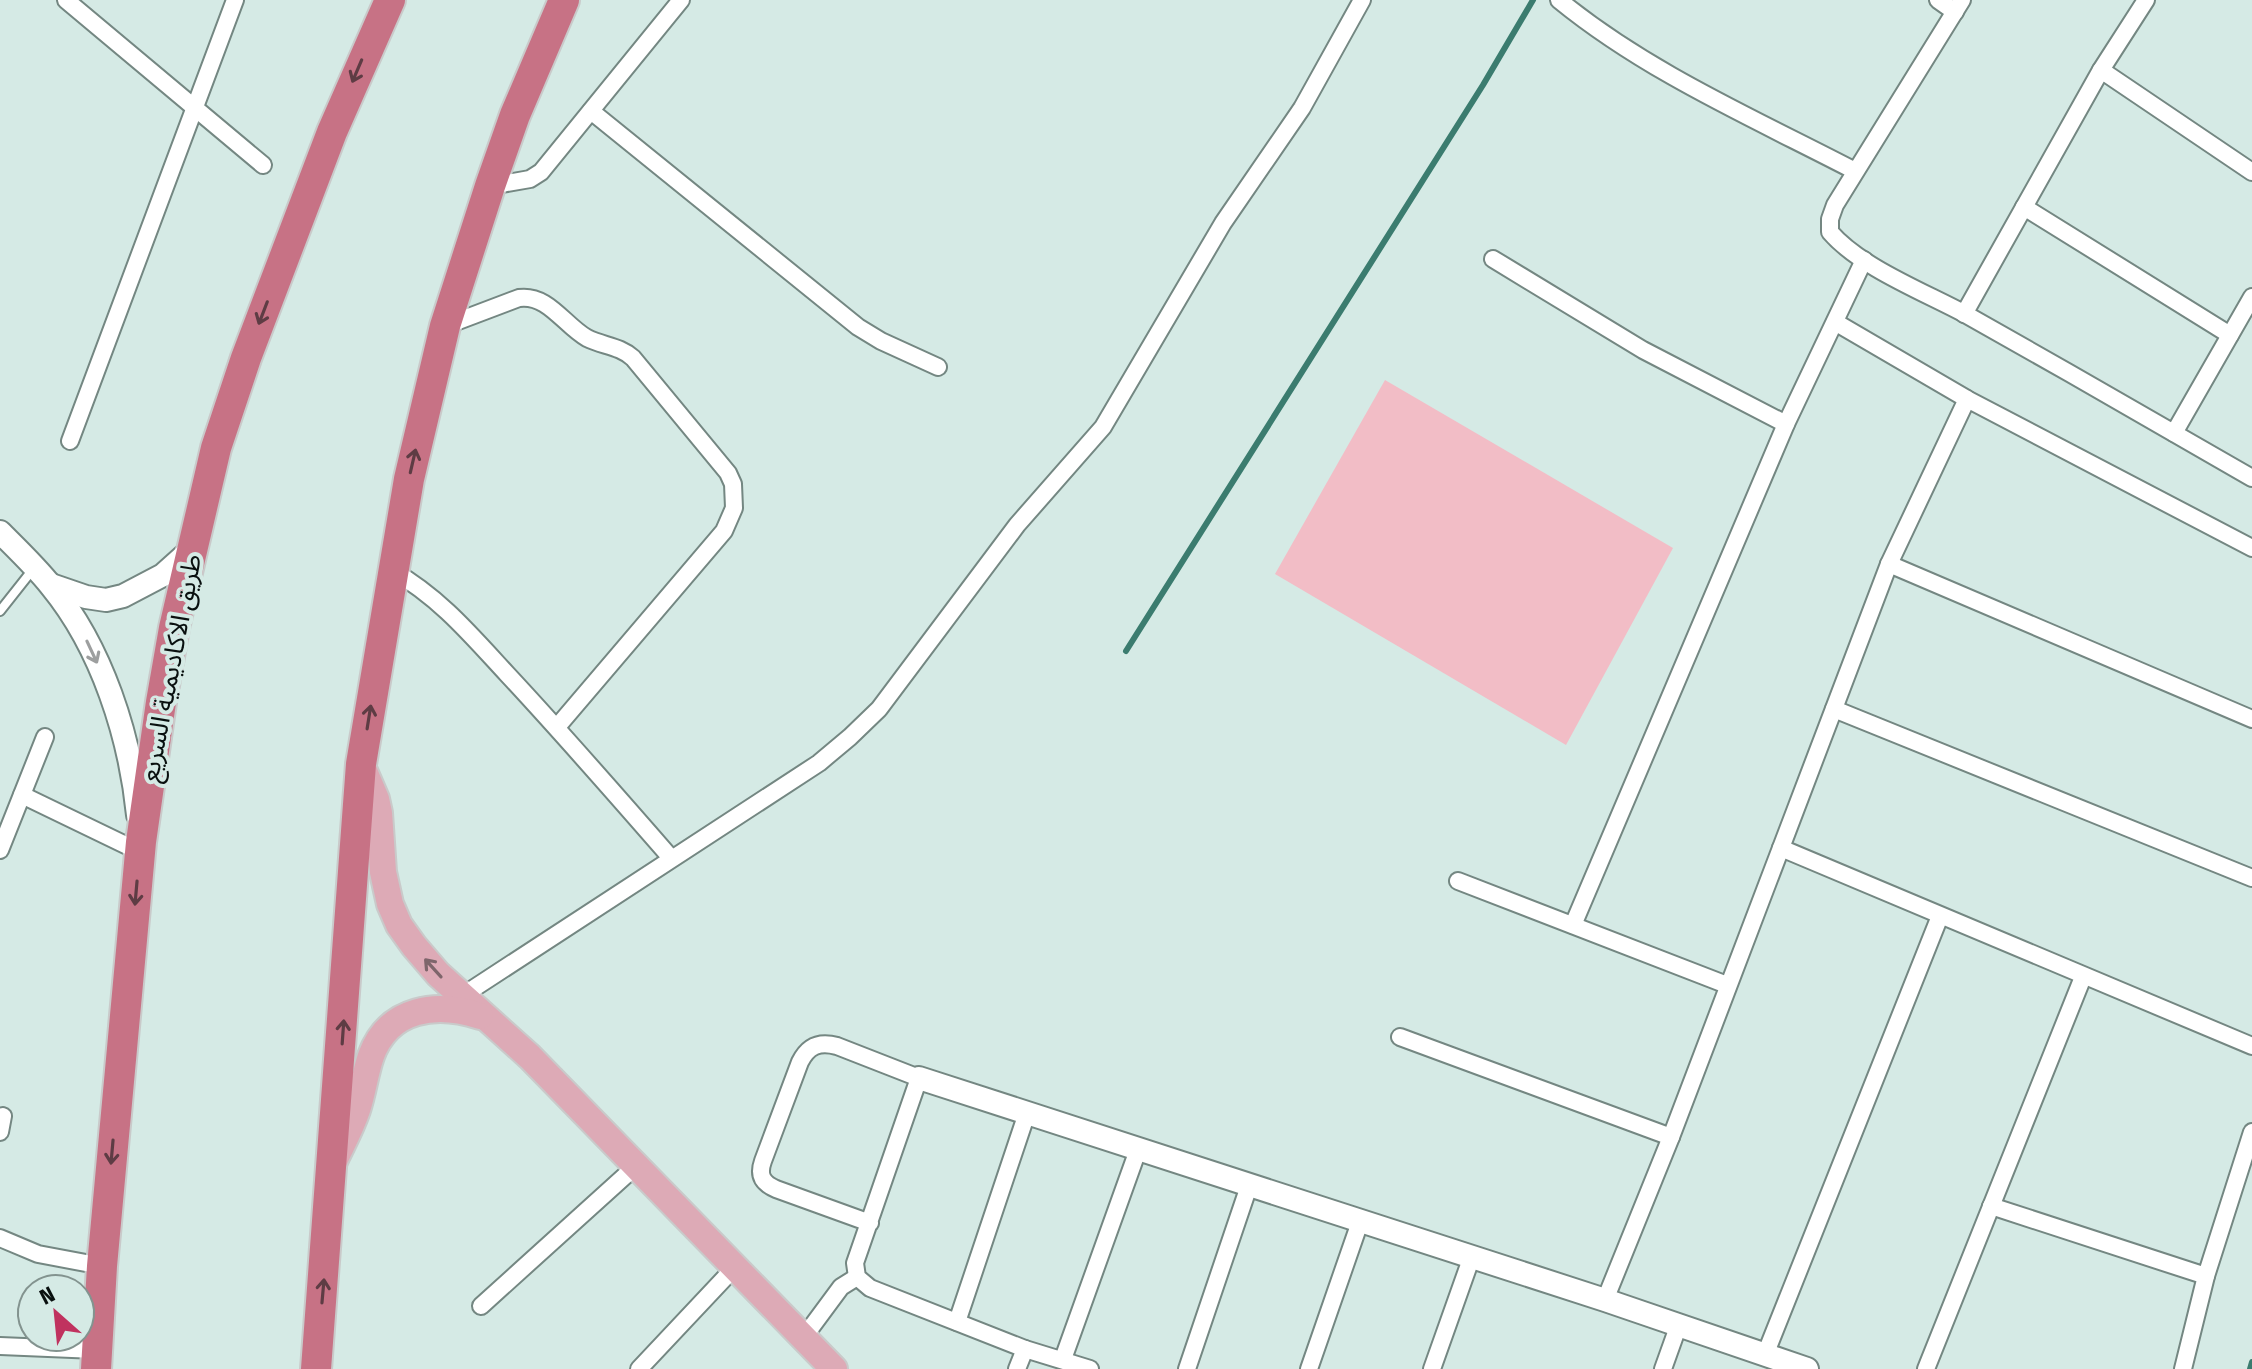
<svg xmlns="http://www.w3.org/2000/svg" width="2252" height="1369" viewBox="0 0 2252 1369" font-family="'Fira Sans Condensed','Noto Sans Arabic',sans-serif">
<style>
.green{fill:#f2bdc6}
.lines{fill:none;stroke-linecap:round;stroke-linejoin:round}
.stream{stroke:#3b7c6f;stroke-width:6}
.lane-casing{stroke:#748782;stroke-width:12}
.street-casing{stroke:#748782;stroke-width:20}
.secondary-casing{stroke:#748782;stroke-width:26}
.primary-casing{stroke:#c9caca;stroke-width:30}
.highway-casing{stroke:#c9caca;stroke-width:34}
.lane{stroke:#fff;stroke-width:8}
.street{stroke:#fff;stroke-width:16}
.secondary{stroke:#fff;stroke-width:22}
.primary{stroke:#ddaab6;stroke-width:26}
.highway{stroke:#c77285;stroke-width:30}
.oneway{stroke:#5e3c44}
.oneway2{stroke:#9d9f9f}
.oneway3{stroke:#7e656b}
.labels{text-anchor:middle;dominant-baseline:central;stroke-width:8;stroke-linejoin:round;paint-order:stroke}
.street-label{font-size:26px;fill:#09100f;stroke:#d5eae5}
</style>
<rect width="100%" height="100%" fill="#d5eae5"/>
<path class="green" d="M1385,380L1673,548L1566,745L1275,574Z"/>
<g class="lines">
<g class="stream">
<path d="M1126,651L1483,85L1533,0"/>
<path d="M2250,1369L2252,1362"/>
</g>
<defs>
<path id="lane" d="M0,611L34,568"/>
<g id="street">
<path d="M66,0L263,165"/>
<path d="M1559,0C1647,72 1755,119 1855,171"/>
<path d="M1938,0L1955,12"/>
<path d="M1962,0L1835,205L1830,219V232C1860,267 1924,292 1965,314C2061,368 2157,423 2252,478"/>
<path d="M2101,70L2252,172"/>
<path d="M591,111L858,327L881,341L938,367"/>
<path d="M490,186L530,179L541,172L681,0"/>
<path d="M2024,207L2230,335"/>
<path d="M1493,259L1643,350L1786,424"/>
<path d="M1964,314L2101,70L2146,0"/>
<path d="M1835,322L1967,399L2252,548"/>
<path d="M445,326L519,298C548,294 564,325 587,338C603,346 620,346 633,358L728,473L733,484L734,508L724,531L557,727"/>
<path d="M2174,433L2252,297"/>
<path d="M70,441L235,0"/>
<path d="M1889,564L2252,719"/>
<path d="M393,571C439,597 471,635 507,674C563,734 617,796 671,858"/>
<path d="M1834,709L2252,878"/>
<path d="M22,795L140,852"/>
<path d="M1781,848L2252,1046"/>
<path d="M0,850L45,737"/>
<path d="M1458,881L1727,985"/>
<path d="M1573,925L1786,424L1864,260"/>
<path d="M462,996L819,763L850,737L879,709L1017,525L1103,427L1223,223L1302,108L1362,0"/>
<path d="M1400,1037L1671,1137"/>
<path d="M0,1132L3,1116"/>
<path d="M1991,1206L2206,1276"/>
<path d="M870,1223L776,1189C762,1183 758,1175 763,1161L800,1062C808,1046 819,1041 837,1046L919,1078L855,1263L857,1277L870,1288L1025,1349L1090,1369"/>
<path d="M0,1238L38,1254L102,1266"/>
<path d="M1605,1300L1671,1137L1889,564L1967,399"/>
<path d="M481,1306L637,1165"/>
<path d="M957,1322L1027,1113"/>
<path d="M804,1337L841,1287L857,1277"/>
<path d="M0,1346L96,1350"/>
<path d="M1765,1355L1940,916"/>
<path d="M1063,1359L1138,1150"/>
<path d="M639,1369L735,1267"/>
<path d="M1017,1369L1025,1349"/>
<path d="M1187,1369L1249,1186"/>
<path d="M1309,1369L1360,1222"/>
<path d="M1432,1369L1471,1259"/>
<path d="M1663,1369L1678,1327"/>
<path d="M1926,1369L2083,977"/>
<path d="M2183,1369L2206,1276L2252,1132"/>
</g>
<g id="secondary">
<path d="M0,532C17,549 36,567 51,586C102,648 130,736 138,815"/>
<path d="M51,585L86,597L106,600L123,596L163,575L192,549"/>
<path d="M919,1078L1605,1300L1807,1369"/>
</g>
<g id="primary">
<path d="M361,764L376,799L379,813L383,872L390,904L399,925L414,946L438,974L530,1057L834,1369"/>
<path d="M334,1161C342,1144 351,1128 357,1110C363,1092 365,1073 371,1056C389,1007 437,1002 480,1016"/>
</g>
<g id="highway">
<path d="M96,1369L102,1266L141,842L161,702L174,628L216,448L246,358L332,132L390,0"/>
<path d="M316,1369L361,764L409,479L445,326L490,186L515,115L564,0"/>
</g>
</defs>
<use href="#lane" class="lane-casing"/>
<use href="#street" class="street-casing"/>
<use href="#secondary" class="secondary-casing"/>
<use href="#primary" class="primary-casing"/>
<use href="#highway" class="highway-casing"/>
<use href="#lane" class="lane"/>
<use href="#street" class="street"/>
<use href="#secondary" class="secondary"/>
<use href="#primary" class="primary"/>
<use href="#highway" class="highway"/>
</g>
<defs><path id="oneway-shaft" d="M-6 0H5M1.5-3L5.5 0L1.5 3" fill="none" stroke-width="1.6" stroke-linecap="round" stroke-linejoin="round" transform="scale(2)"/></defs>
<g class="oneway">
<use href="#oneway-shaft" transform="translate(357 71) rotate(113)"/>
<use href="#oneway-shaft" transform="translate(263 313) rotate(111)"/>
<use href="#oneway-shaft" transform="translate(413 461) rotate(-77)"/>
<use href="#oneway-shaft" transform="translate(369 717) rotate(-81)"/>
<use href="#oneway-shaft" transform="translate(136 893) rotate(95)"/>
<use href="#oneway-shaft" transform="translate(343 1032) rotate(-86)"/>
<use href="#oneway-shaft" transform="translate(112 1152) rotate(95)"/>
<use href="#oneway-shaft" transform="translate(323 1291) rotate(-85)"/>
</g>
<use class="oneway2" href="#oneway-shaft" transform="translate(92 652) rotate(65)"/>
<use class="oneway3" href="#oneway-shaft" transform="translate(433 968) rotate(-132)"/>
<g class="labels">
<g class="street-label">
<text transform="translate(171 668) rotate(-79)">طريق الاكاديمية السريع</text>
</g>
</g>
<g transform="translate(56 1313) rotate(333)"><circle r="38" fill="#d5eae5" stroke="#83938f" stroke-width="2"/>
<path d="M0-6L14 30L0 20L-14 30Z" fill="#c0325f"/>
<text y="-12" font-size="22" font-weight="bold" text-anchor="middle" fill="#09100f">N</text>
</g>
</svg>
